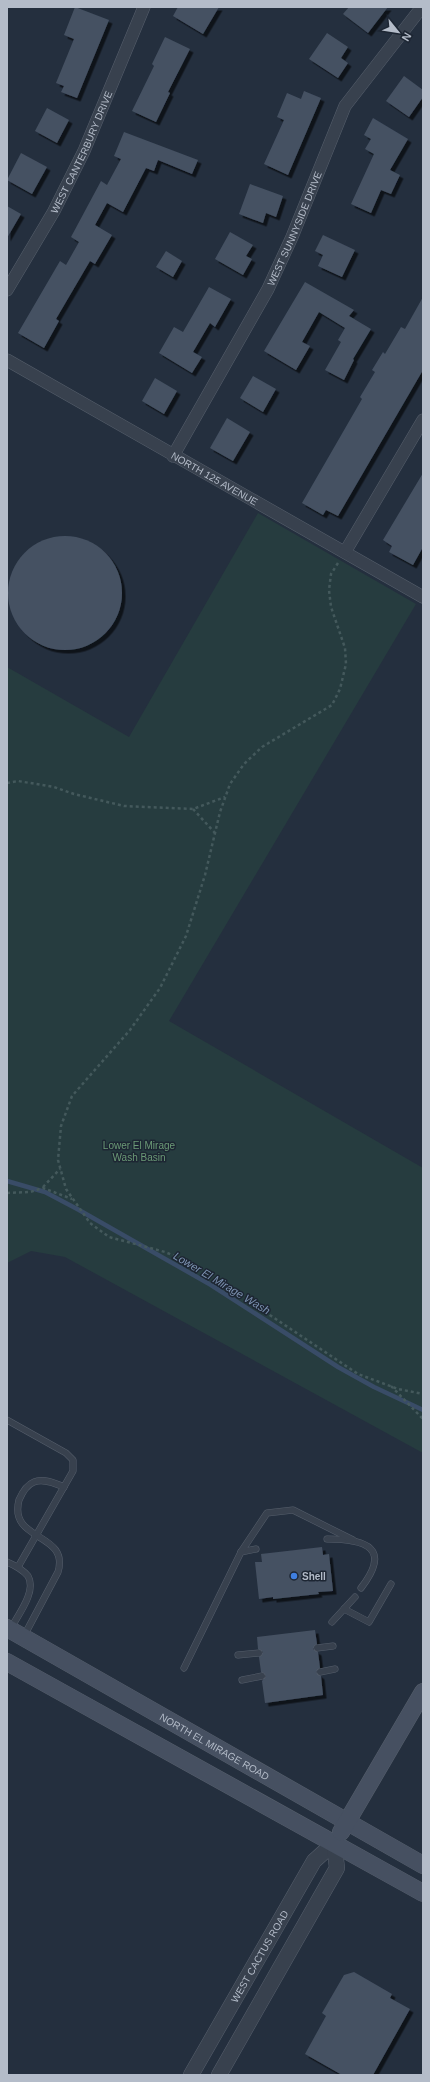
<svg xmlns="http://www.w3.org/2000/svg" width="430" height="2082" viewBox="0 0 430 2082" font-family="Helvetica,sans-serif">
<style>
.green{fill:#263c3f}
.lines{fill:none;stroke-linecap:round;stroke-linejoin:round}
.stream{stroke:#394c67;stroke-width:4.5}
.building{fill:#455162;filter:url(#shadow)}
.service-casing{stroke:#565f6c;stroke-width:7}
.minor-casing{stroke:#565f6c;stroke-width:13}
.tertiary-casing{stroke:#565f6c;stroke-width:16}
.secondary-casing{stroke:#565f6c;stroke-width:18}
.path{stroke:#44595c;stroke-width:2.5;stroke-dasharray:3 3;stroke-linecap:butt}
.service{stroke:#38414e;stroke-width:6}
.minor{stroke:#38414e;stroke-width:12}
.tertiary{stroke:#38414e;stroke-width:15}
.secondary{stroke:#465061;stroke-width:17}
.shop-dot{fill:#3f7fe0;stroke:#1d2633;stroke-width:1.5}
.labels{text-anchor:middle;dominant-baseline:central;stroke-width:3;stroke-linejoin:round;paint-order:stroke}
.street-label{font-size:10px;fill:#b4bcc9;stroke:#1d2633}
.park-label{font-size:10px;fill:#6b9a76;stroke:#1d2633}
.poi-label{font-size:10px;font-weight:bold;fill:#b4bcc9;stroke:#1d2633;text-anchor:start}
.water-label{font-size:11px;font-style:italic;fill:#7c92b1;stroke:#1d2633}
</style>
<defs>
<filter id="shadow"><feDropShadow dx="3.5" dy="3.5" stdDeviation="0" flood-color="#0009"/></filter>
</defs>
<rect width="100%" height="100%" fill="#242f3e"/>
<path class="green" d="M258,513L416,604L169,1021L423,1168V1453L65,1257L31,1251L7,1263V667L129,737Z"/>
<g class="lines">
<path class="stream" d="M7,1181L45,1192L79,1210L211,1285L338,1367L374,1387L423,1410"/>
</g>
<g class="building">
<path d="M75,7L109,20L77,98L61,92L64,86L56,83L74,39L64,35Z"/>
<path d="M178,7H219L203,34L173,16Z"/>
<path d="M349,7H388L368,33L343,14Z"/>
<path d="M327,33L348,47L341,58L348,63L338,78L309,59Z"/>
<path d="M165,37L190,49L168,92L170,93L156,122L132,111L154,66L152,64Z"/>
<path d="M404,76L423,90V97L409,117L386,101Z"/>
<path d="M304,91L321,98L288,175L264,164L284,120L277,117L287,93L301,99Z"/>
<path d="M47,108L69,120L57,143L35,131Z"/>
<path d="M373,118L408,139L390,170L400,175L391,194L381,190L371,213L351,204L374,154L365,149L371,139L364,135Z"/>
<path d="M124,132L198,160L192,174L158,160L154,171L146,168L123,212L107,203L95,225L112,235L95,264L90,261L56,319L59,321L44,348L18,333L60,261L66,265L79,242L71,237L101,181L107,185L121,159L114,156Z"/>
<path d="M21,153L47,167L32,194L7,180Z"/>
<path d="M250,184L283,196L276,217L266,213L263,223L239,214Z"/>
<path d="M7,206L21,214L7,238Z"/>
<path d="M230,232L253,245L246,256L252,259L243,275L215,259Z"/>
<path d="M323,235L355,250L342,277L318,266L323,255L315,251Z"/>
<path d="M166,251L182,261L173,277L156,267Z"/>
<path d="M305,282L354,310L349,316L371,329L353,359L354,360L344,380L325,370L341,342L338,340L345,328L319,312L302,342L310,346L296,370L264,351Z"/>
<path d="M209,287L231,299L215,327L210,323L193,352L202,357L192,373L159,353L174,327L183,332Z"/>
<path d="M423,297V370L338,516L326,510L323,515L302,503L362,399L360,397L375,372L372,370L383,352L385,354L401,327L405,329Z"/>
<path d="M253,376L276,389L263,412L240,398Z"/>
<path d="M155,378L177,391L164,414L142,401Z"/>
<path d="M227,418L250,432L233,461L210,448Z"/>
<path d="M423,473V547L413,565L389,552L392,546L383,540Z"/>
<circle cx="65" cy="593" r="57"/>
<path d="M322,1547L323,1555L329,1554L333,1591L318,1592L319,1594L273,1599V1597L259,1599L255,1562H262L261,1554Z"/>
<path d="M315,1630L317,1644L313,1649L318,1652L320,1668L316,1672L321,1676L323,1695L265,1703L262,1681L266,1676L261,1672L259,1657L263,1652L258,1649L257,1637Z"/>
<path d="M354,1972L392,1994L390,1998L410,2009L373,2075H342L305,2054L326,2016L322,2013L344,1975Z"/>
</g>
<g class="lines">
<defs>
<g id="service">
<path d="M7,1420L66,1453L73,1460V1471L18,1567"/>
<path d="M327,1539C366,1539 392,1548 361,1588"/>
<path d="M241,1552L256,1549"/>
<path d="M7,1562C14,1565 23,1570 28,1576C37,1591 18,1615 11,1628"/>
<path d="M344,1609L369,1622L391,1584"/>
<path d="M332,1622L355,1597"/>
<path d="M24,1636L58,1572C70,1532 8,1542 19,1500C22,1493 26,1485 34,1482C43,1478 55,1483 64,1487"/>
<path d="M317,1648L333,1646"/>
<path d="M238,1655L259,1653"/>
<path d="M184,1668L241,1552L267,1513L293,1510L353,1540"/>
<path d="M320,1672L335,1669"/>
<path d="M242,1680L262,1676"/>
</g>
<g id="minor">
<path id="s1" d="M7,290L54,211L84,151L144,7"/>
<path id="s2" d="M7,360L423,597"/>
<path id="s3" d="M173,456L268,289L292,237L345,106L422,7"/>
<path d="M345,552L423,420"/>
</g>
<g id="tertiary">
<path id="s4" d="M191,2075L314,1861L334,1843"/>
<path d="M219,2075L337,1868L334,1843"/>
</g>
<g id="secondary">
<path id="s5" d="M7,1628L423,1865"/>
<path d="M7,1662L423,1893"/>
<path d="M341,1832L423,1692"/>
</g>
</defs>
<use href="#service" class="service-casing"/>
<use href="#minor" class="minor-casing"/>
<use href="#tertiary" class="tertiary-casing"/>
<use href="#secondary" class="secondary-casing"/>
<g class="path">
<path d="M338,563L331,574L329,590L331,607L345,648L346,664L340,689L332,705L262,747L244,764L230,784L220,812L205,875L186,936L160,988L130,1030L72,1096L61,1126L58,1160L66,1189L90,1223L109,1237L165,1252L192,1263L358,1374L398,1389L423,1394"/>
<path d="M7,783L18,781L54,787L74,794L124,806L193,809L225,797"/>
<path d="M193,809L215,833"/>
<path d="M43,1187L60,1169"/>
<path d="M7,1193L30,1192L43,1188L72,1199"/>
<path d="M391,1386L423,1419"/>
</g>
<use href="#service" class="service"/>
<use href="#minor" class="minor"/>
<use href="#tertiary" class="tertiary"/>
<use href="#secondary" class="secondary"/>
</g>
<circle class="shop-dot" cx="294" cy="1576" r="4"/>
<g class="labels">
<g class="street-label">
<text stroke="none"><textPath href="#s1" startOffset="157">WEST CANTERBURY DRIVE</textPath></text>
<text stroke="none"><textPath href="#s3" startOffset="258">WEST SUNNYSIDE DRIVE</textPath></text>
<text stroke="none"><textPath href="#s2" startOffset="239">NORTH 125 AVENUE</textPath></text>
<text stroke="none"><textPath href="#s5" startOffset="239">NORTH EL MIRAGE ROAD</textPath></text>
<text stroke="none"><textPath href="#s4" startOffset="137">WEST CACTUS ROAD</textPath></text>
</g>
<g class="park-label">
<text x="139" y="1145">Lower El Mirage<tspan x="139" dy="12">Wash Basin</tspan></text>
</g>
<g class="poi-label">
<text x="302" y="1576">Shell</text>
</g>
<g class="water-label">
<text transform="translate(222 1283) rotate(31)">Lower El Mirage Wash</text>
</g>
</g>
<rect width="430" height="2082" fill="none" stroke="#b4bcc9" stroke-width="16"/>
<g transform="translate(398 32) rotate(120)" stroke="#1d2633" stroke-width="3" paint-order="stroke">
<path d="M0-3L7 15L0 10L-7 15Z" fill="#b4bcc9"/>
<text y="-6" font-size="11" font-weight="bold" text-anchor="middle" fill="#b4bcc9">N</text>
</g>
</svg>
